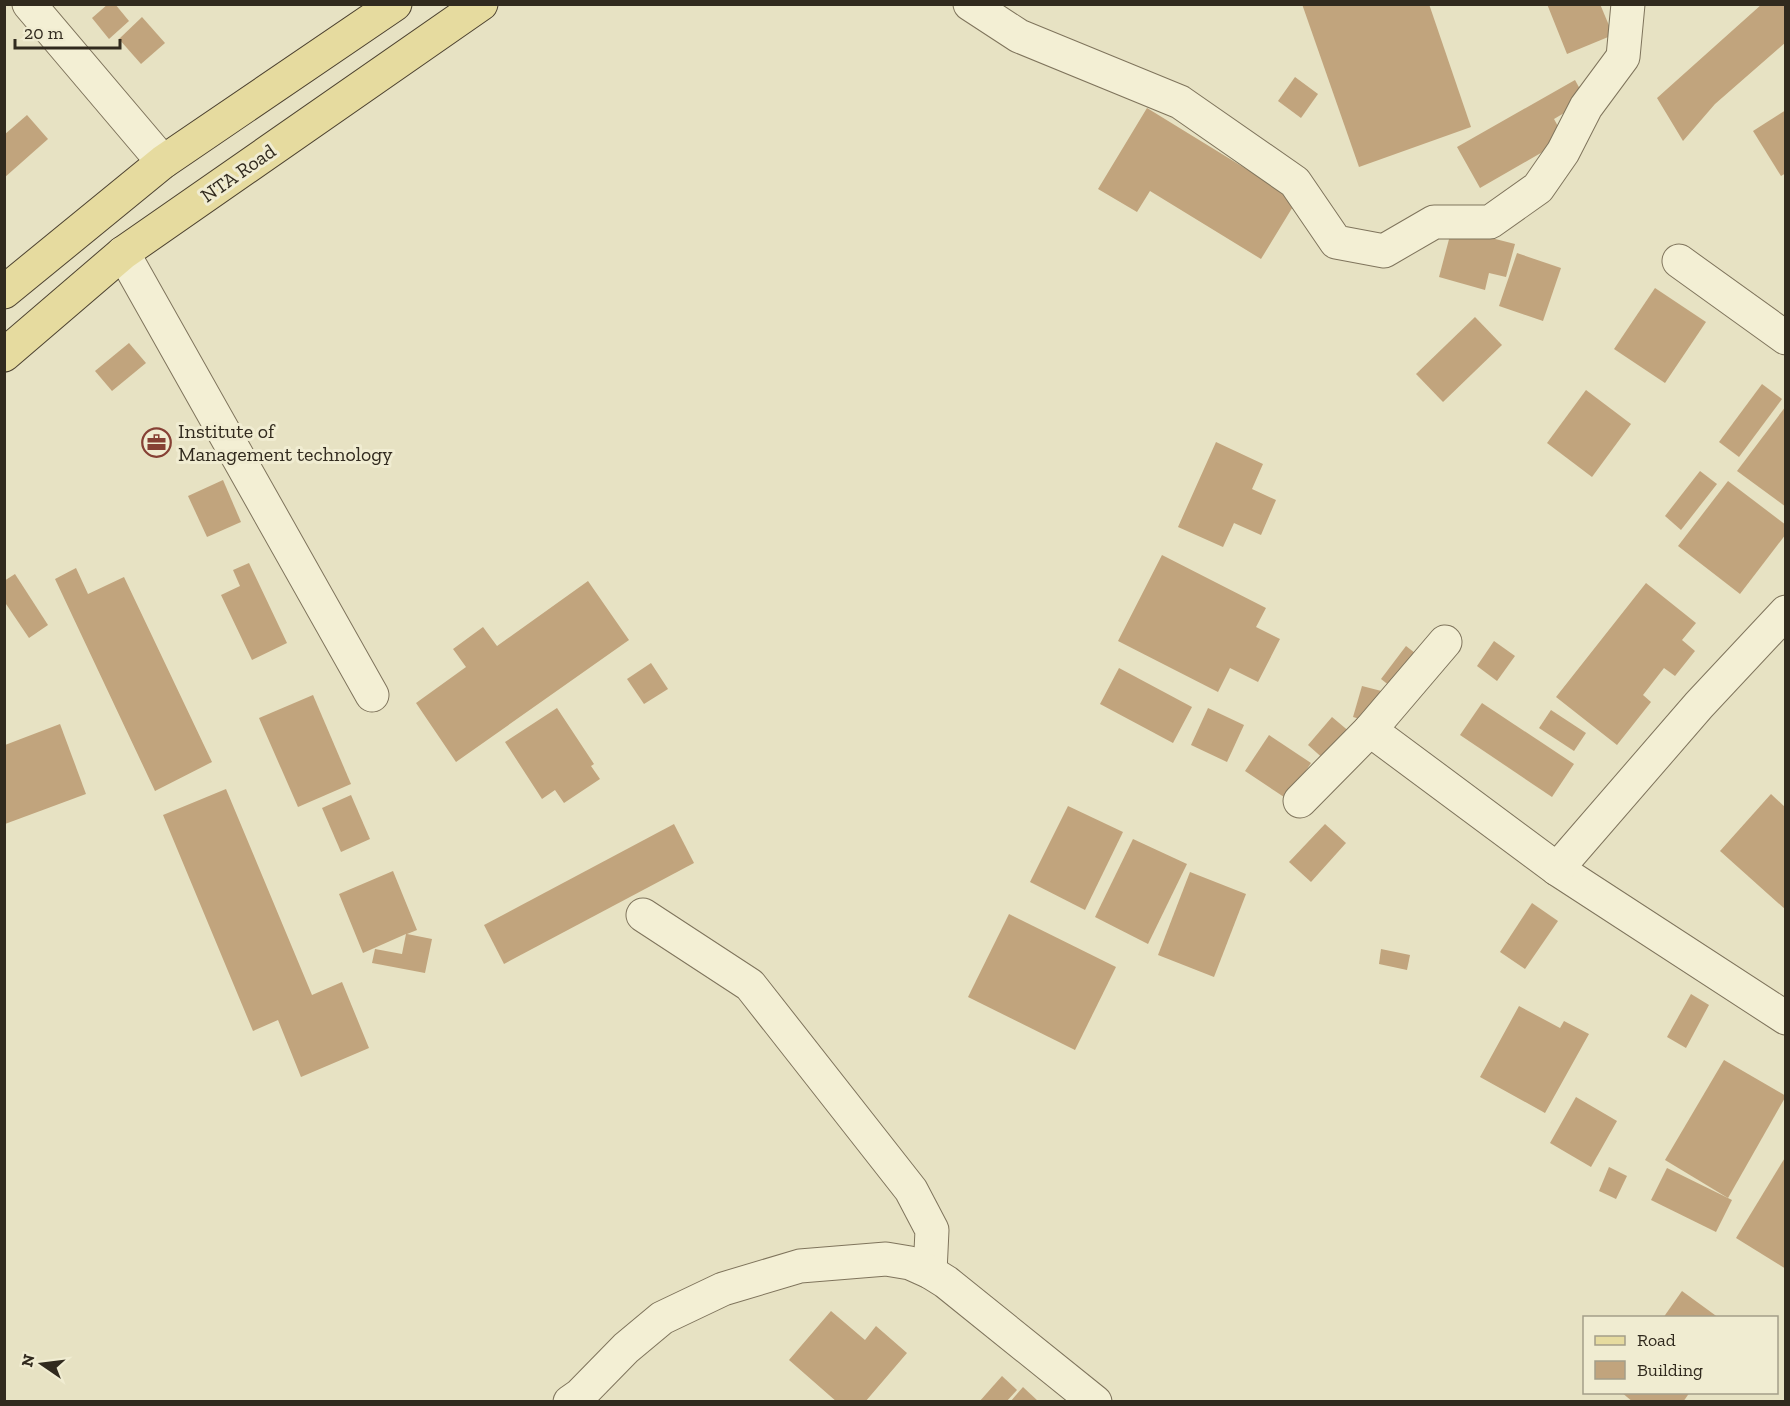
<svg xmlns="http://www.w3.org/2000/svg" width="1790" height="1406" viewBox="0 0 1790 1406" font-family="'Zilla Slab',serif">
<style>
.building{fill:#c1a47d}
.lines{fill:none;stroke-linecap:round;stroke-linejoin:round}
.minor-casing{stroke:#7f745c;stroke-width:35}
.major-casing{stroke:#4d4230;stroke-width:35}
.minor{stroke:#f3efd4;stroke-width:33}
.major{stroke:#e6db9f;stroke-width:33}
.labels{text-anchor:middle;dominant-baseline:central;stroke-width:6;stroke-linejoin:round;paint-order:stroke}
.street-label{font-size:20px;fill:#312a1e;stroke:#f0ecd1}
.poi-label{font-size:20px;fill:#312a1e;stroke:#f0ecd1;text-anchor:start}
</style>
<rect width="100%" height="100%" fill="#e7e2c3"/>
<g class="building">
<path d="M108,4H115L129,21L109,39L92,18Z"/>
<path d="M1302,4H1429L1471,127L1359,167Z"/>
<path d="M1547,4H1600L1613,35L1567,54Z"/>
<path d="M1762,4H1786V42L1715,104L1683,141L1657,98Z"/>
<path d="M142,17L165,43L141,64L119,39Z"/>
<path d="M1295,77L1318,94L1301,118L1278,101Z"/>
<path d="M1575,80L1586,100L1554,119L1565,139L1480,188L1457,147Z"/>
<path d="M1147,108L1297,200L1261,259L1150,191L1137,212L1098,189Z"/>
<path d="M1786,110V173L1781,176L1753,131Z"/>
<path d="M27,115L48,139L4,178V135Z"/>
<path d="M1452,228L1515,244L1506,277L1489,273L1485,290L1439,277Z"/>
<path d="M1517,253L1561,268L1543,321L1499,306Z"/>
<path d="M1655,288L1706,322L1665,383L1614,349Z"/>
<path d="M1475,317L1502,345L1443,402L1416,374Z"/>
<path d="M129,343L146,363L112,391L95,371Z"/>
<path d="M1762,384L1782,399L1739,457L1719,442Z"/>
<path d="M1586,390L1631,424L1592,477L1547,443Z"/>
<path d="M1786,406V507L1737,471Z"/>
<path d="M1216,442L1263,464L1252,489L1276,500L1261,535L1234,523L1223,547L1178,527Z"/>
<path d="M1700,471L1717,484L1681,530L1665,516Z"/>
<path d="M223,480L241,522L207,537L188,496Z"/>
<path d="M1728,481L1786,525V534L1740,594L1678,546Z"/>
<path d="M1162,555L1266,608L1256,627L1280,639L1258,682L1230,668L1218,692L1118,641Z"/>
<path d="M249,563L287,643L252,660L221,595L240,586L233,570Z"/>
<path d="M76,568L88,594L124,577L212,762L155,791L55,579Z"/>
<path d="M15,574L48,625L29,638L4,601V581Z"/>
<path d="M588,581L629,640L456,762L416,703L466,667L453,649L483,627L497,646Z"/>
<path d="M1646,583L1696,623L1682,640L1695,651L1675,676L1664,668L1643,695L1651,702L1617,745L1556,697Z"/>
<path d="M1494,641L1515,656L1497,681L1477,666Z"/>
<path d="M1406,646L1424,660L1399,693L1381,679Z"/>
<path d="M651,663L668,689L644,704L627,679Z"/>
<path d="M1119,668L1192,707L1173,743L1100,704Z"/>
<path d="M1362,686L1393,694L1384,726L1353,717Z"/>
<path d="M313,695L351,784L298,807L259,718Z"/>
<path d="M1482,703L1574,764L1552,797L1460,735Z"/>
<path d="M557,708L594,764L591,766L600,779L564,803L555,790L542,799L505,742Z"/>
<path d="M1208,708L1244,725L1227,762L1191,745Z"/>
<path d="M1551,710L1586,733L1574,751L1539,728Z"/>
<path d="M1332,717L1351,733L1326,761L1308,745Z"/>
<path d="M60,724L86,794L5,824V745Z"/>
<path d="M1269,735L1311,763L1287,799L1245,771Z"/>
<path d="M226,789L312,995L342,982L369,1048L301,1077L278,1020L253,1031L163,815Z"/>
<path d="M1771,794L1786,808V910L1720,851Z"/>
<path d="M351,795L370,839L341,852L322,808Z"/>
<path d="M1068,806L1123,832L1085,910L1030,882Z"/>
<path d="M674,824L694,863L504,964L484,925Z"/>
<path d="M1325,824L1346,843L1311,882L1289,862Z"/>
<path d="M1133,839L1187,864L1148,944L1095,917Z"/>
<path d="M393,871L417,930L407,934L432,939L425,973L372,963L375,949L402,954L406,934L363,953L339,894Z"/>
<path d="M1190,872L1246,894L1214,977L1158,955Z"/>
<path d="M1532,903L1558,921L1525,969L1500,952Z"/>
<path d="M1009,914L1116,967L1075,1050L968,997Z"/>
<path d="M1381,949L1410,955L1407,970L1379,964Z"/>
<path d="M1691,994L1709,1005L1686,1048L1667,1037Z"/>
<path d="M1519,1006L1560,1028L1564,1021L1589,1034L1545,1113L1480,1077Z"/>
<path d="M1724,1060L1786,1096L1728,1198L1665,1160Z"/>
<path d="M1576,1097L1617,1121L1591,1167L1550,1143Z"/>
<path d="M1786,1156V1269L1736,1238Z"/>
<path d="M1609,1167L1627,1176L1616,1199L1599,1191Z"/>
<path d="M1667,1168L1732,1200L1716,1232L1651,1200Z"/>
<path d="M1682,1291L1719,1318H1663Z"/>
<path d="M831,1311L865,1340L876,1326L907,1353L865,1402H837L789,1360Z"/>
<path d="M1002,1376L1017,1390L1006,1402H979Z"/>
<path d="M1023,1387L1039,1402H1010Z"/>
<path d="M1621,1392H1690L1683,1402H1633Z"/>
</g>
<g class="lines">
<defs>
<g id="minor">
<path d="M29,4L163,162"/>
<path d="M970,4L1019,36L1180,102L1295,182L1336,242L1384,251L1434,222H1490L1538,188L1563,152L1586,107L1623,57L1628,4"/>
<path d="M123,253L372,695"/>
<path d="M1679,261L1786,338"/>
<path d="M1370,730L1557,869L1786,1018"/>
<path d="M1300,801L1370,730L1445,642"/>
<path d="M1557,869L1699,705L1786,612"/>
<path d="M643,915L750,985L911,1190L932,1230L930,1272"/>
<path d="M570,1402L580,1395L626,1348L662,1318L723,1289L800,1266L886,1259L910,1263L930,1272L946,1282L1095,1402"/>
</g>
<g id="major">
<path d="M4,292L163,162L395,4"/>
<path d="M4,355L123,253L481,4"/>
</g>
</defs>
<use href="#minor" class="minor-casing"/>
<use href="#major" class="major-casing"/>
<use href="#minor" class="minor"/>
<use href="#major" class="major"/>
</g>
<defs>
<symbol id="office-ring" viewBox="-11 -11 22 22"><circle r="9.5" fill="#f0ecd1" stroke="#864034" stroke-width="1.5"/><path d="M-6-3h4V-5.5h4V-3h4V5H-6ZM-1-4.5V-3h2v-1.5ZM-6 0V1H6V0Z" fill="#864034"/></symbol>
</defs>
<g fill-rule="evenodd">
<use href="#office-ring" x="140" y="426" width="33" height="33"/>
</g>
<g class="labels">
<g class="street-label">
<text transform="translate(238 173) rotate(-35)">NTA Road</text>
</g>
<g class="poi-label">
<text x="178" y="431">Institute of<tspan x="178" dy="23">Management technology</tspan></text>
</g>
</g>
<rect width="1790" height="1406" fill="none" stroke="#312a1e" stroke-width="12"/>
<rect x="1583" y="1316" width="195" height="78" fill="#f0ecd1" stroke="#a49e89" stroke-width="1.5"/>
<rect x="1595" y="1336" width="30" height="9" fill="#e6db9f" stroke="#a49e89" stroke-width="1.5"/>
<text x="1637" y="1346" font-size="18" fill="#312a1e">Road</text>
<rect x="1595" y="1361" width="30" height="18" fill="#c1a47d" stroke="#a49e89" stroke-width="1.5"/>
<text x="1637" y="1376" font-size="18" fill="#312a1e">Building</text>
<g transform="translate(42 1364) rotate(284)" stroke="#f0ecd1" stroke-width="4.5" paint-order="stroke">
<path d="M0-4.5L10 22L0 15L-10 22Z" fill="#312a1e"/>
<text y="-9" font-size="16" font-weight="bold" text-anchor="middle" fill="#312a1e">N</text>
</g>
<path d="M15 39v9h105v-9" fill="none" stroke="#312a1e" stroke-width="3"/>
<text x="24" y="39" font-size="18" fill="#312a1e" stroke="#f0ecd1" stroke-width="4.5" paint-order="stroke">20 m</text>
</svg>
